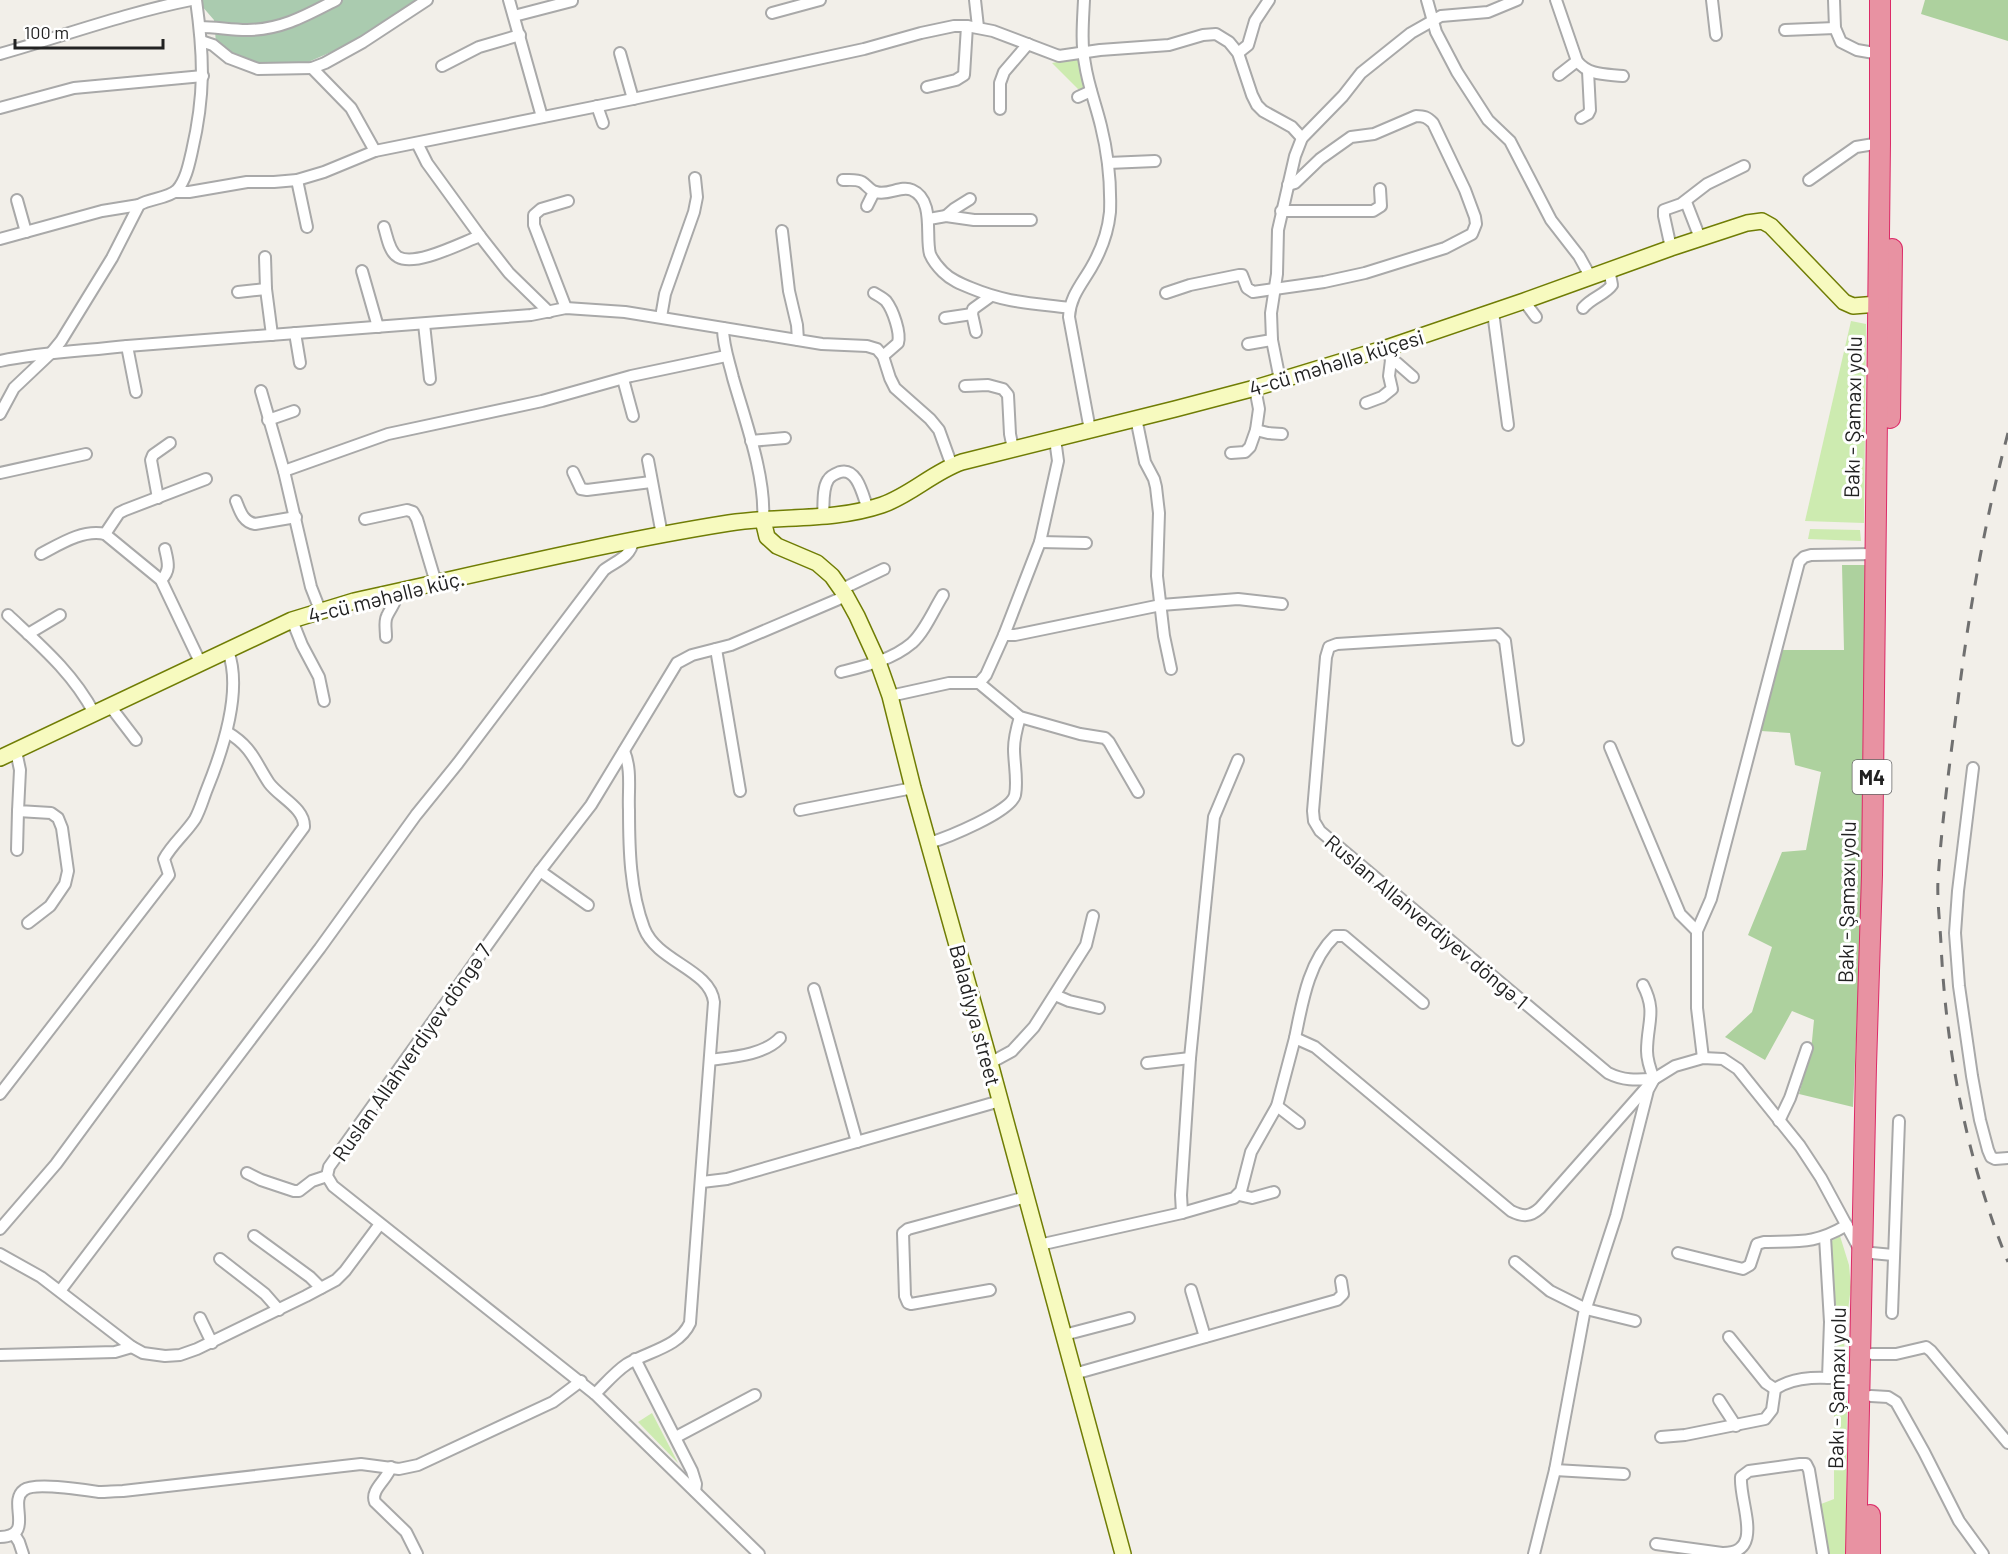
<svg xmlns="http://www.w3.org/2000/svg" width="2008" height="1554" viewBox="0 0 2008 1554" font-family="Barlow,sans-serif">
<style>
.grass{fill:#cdebb0}
.forest{fill:#add19e}
.cemetery{fill:#aacbaf}
.lines{fill:none;stroke-linecap:round;stroke-linejoin:round}
.street-casing{stroke:#a9a9a9;stroke-width:14}
.secondary-casing{stroke:#707d05;stroke-width:18}
.highway-casing{stroke:#dc2a67;stroke-width:22}
.street{stroke:#fff;stroke-width:10}
.secondary{stroke:#f7fabf;stroke-width:15}
.highway{stroke:#e892a2;stroke-width:20}
.rail{stroke:#707070;stroke-width:3;stroke-dasharray:12 12;stroke-linecap:butt}
.labels{text-anchor:middle;dominant-baseline:central;stroke-width:6;stroke-linejoin:round;paint-order:stroke}
.shield{fill:#fff;stroke:#646464;stroke-width:1.5}
.shield-label{font-size:20px;font-weight:bold;fill:#222}
.street-label{font-size:21px;fill:#222;stroke:#fff}
</style>
<rect width="100%" height="100%" fill="#f2efe9"/>
<g class="grass">
<path d="M1078,58L1085,86L1080,91L1052,63Z"/>
<path d="M1851,321L1866,324L1864,523L1805,521Z"/>
<path d="M1810,529L1860,530L1861,541L1808,539Z"/>
<path d="M1840,1236L1849,1265L1851,1287L1844,1340L1846,1371L1836,1372L1828,1243Z"/>
<path d="M1834,1387L1844,1394L1847,1400L1846,1554H1827L1821,1504L1834,1499Z"/>
<path d="M652,1413L678,1463L638,1422Z"/>
</g>
<g class="forest">
<path d="M1925,0H2008V41L1921,14Z"/>
<path d="M1842,565H1868L1864,857L1853,1107L1799,1094L1811,1051L1814,1020L1792,1011L1765,1060L1725,1037L1752,1012L1772,947L1748,935L1782,852L1806,850L1821,772L1795,765L1790,733L1761,731L1780,650H1844Z"/>
</g>
<path class="cemetery" d="M200,0H417L361,39L306,63L260,66L236,57L216,43L214,20L201,5Z"/>
<g class="lines">
<defs>
<g id="street">
<path d="M509,0L542,117"/>
<path d="M975,0L978,27"/>
<path d="M1084,0C1083,21 1081,43 1085,64C1088,85 1096,105 1101,126C1108,154 1111,183 1110,212C1108,232 1101,251 1091,268C1081,285 1070,297 1069,317L1090,430"/>
<path d="M1427,0L1436,32L1457,72L1488,120L1510,141L1551,220L1579,256L1590,276"/>
<path d="M1556,0L1577,61C1589,76 1606,74 1623,76"/>
<path d="M1712,0L1716,35"/>
<path d="M1834,0L1835,28L1841,42L1857,50L1880,54"/>
<path d="M772,13L820,0"/>
<path d="M514,16L572,1"/>
<path d="M200,27C216,27 231,30 247,30C281,30 307,15 336,0"/>
<path d="M1785,30L1835,28"/>
<path d="M201,41L213,45L229,58L258,69L312,68L325,63L363,42L427,0"/>
<path d="M620,53L633,99"/>
<path d="M1238,53L1248,45L1255,21L1269,0"/>
<path d="M0,54C63,36 126,13 191,0"/>
<path d="M442,66L479,47L520,35"/>
<path d="M312,68L351,108L375,151"/>
<path d="M1559,75L1577,61"/>
<path d="M927,87L956,80L964,75L967,26"/>
<path d="M1078,97L1091,91"/>
<path d="M597,106L603,123"/>
<path d="M0,108L74,88L203,76"/>
<path d="M1000,109V83L1004,72L1028,44"/>
<path d="M1581,118L1588,114L1590,110L1588,71"/>
<path d="M417,143L427,163L480,236L509,273L549,312"/>
<path d="M1108,163L1155,161"/>
<path d="M297,180L307,227"/>
<path d="M843,180C849,180 857,179 862,182C867,185 870,191 876,192C888,196 901,185 912,190C935,200 925,236 930,254C933,261 938,267 943,272C951,280 961,284 971,288C1007,303 1032,303 1070,308"/>
<path d="M1809,180L1856,147L1880,143"/>
<path d="M175,192H189L247,182H274L297,180L324,172L375,151L633,99L864,49L921,33L954,26H967L993,31L1059,56L1100,50L1169,45L1203,35L1216,34L1229,42L1238,53L1252,95L1257,105L1263,111L1292,127L1302,138"/>
<path d="M17,200L26,232"/>
<path d="M1686,202L1700,238"/>
<path d="M867,206L874,192"/>
<path d="M1281,211H1373L1381,206L1380,189"/>
<path d="M946,216L954,209L970,199"/>
<path d="M929,219L946,216L974,220H1031"/>
<path d="M384,227C387,236 389,252 398,257C416,267 461,243 480,236"/>
<path d="M782,231L789,291L797,325L798,340"/>
<path d="M0,239L102,211L139,205"/>
<path d="M1671,248L1664,216V210L1681,204L1707,184L1744,166"/>
<path d="M265,257L266,289L272,335"/>
<path d="M362,271L378,327"/>
<path d="M238,292L266,289"/>
<path d="M874,293C879,296 883,298 886,301C893,310 901,333 898,343L883,356"/>
<path d="M1166,293L1190,285L1239,275H1242L1247,288L1253,292L1324,282L1365,273L1445,248L1472,234L1476,224L1475,217L1465,190L1433,123C1427,117 1424,116 1416,116L1374,134L1351,137L1320,159L1295,183L1288,185"/>
<path d="M1524,301L1536,317"/>
<path d="M566,308L534,225V215L541,209L568,201"/>
<path d="M1583,308C1592,297 1605,295 1612,285L1609,269"/>
<path d="M1493,312L1508,425"/>
<path d="M661,317L665,294L694,212L697,197L695,178"/>
<path d="M945,318L972,314"/>
<path d="M424,324L430,379"/>
<path d="M723,328C723,346 729,361 733,378C745,420 766,477 763,520"/>
<path d="M976,332L972,314L973,309L991,296"/>
<path d="M295,333L300,363"/>
<path d="M1248,344L1272,340"/>
<path d="M127,346L136,392"/>
<path d="M1389,354L1391,360L1397,363L1413,377"/>
<path d="M0,361C42,352 84,351 127,346L531,315L566,308L625,312L822,344L867,346L877,349L883,356L890,378L895,388L930,419L939,430L952,466"/>
<path d="M623,379L633,416"/>
<path d="M1280,380L1272,340L1271,313L1277,274L1278,230L1295,156L1302,138L1343,96L1361,73L1411,33L1441,16L1488,12L1517,0"/>
<path d="M965,386L988,385L1003,389L1008,395L1010,434L1013,449"/>
<path d="M261,391L284,471L311,587L320,610"/>
<path d="M1366,403L1382,397L1392,389L1389,376L1391,360"/>
<path d="M0,414L14,388L52,352L61,341L112,258L139,205C150,198 167,199 177,190C186,180 189,164 192,151C205,95 204,57 196,0"/>
<path d="M1136,418L1145,462L1154,479L1156,487L1159,513L1157,576L1164,636L1171,669"/>
<path d="M268,420L294,411"/>
<path d="M1256,430L1268,433L1282,434"/>
<path d="M751,441L785,438"/>
<path d="M1231,453L1245,452L1250,447L1256,430L1259,409L1255,388"/>
<path d="M648,460L662,535"/>
<path d="M284,471L388,434L542,401L631,376L726,356"/>
<path d="M573,472L581,489L587,490L651,482"/>
<path d="M0,473L86,454"/>
<path d="M158,498L151,460L153,455L170,443"/>
<path d="M236,501C240,511 243,522 255,524L296,517"/>
<path d="M823,517C824,506 822,489 828,480C831,475 835,474 840,472C858,467 863,497 868,509"/>
<path d="M365,519L407,510L413,512L417,519L436,583"/>
<path d="M105,534L119,513L125,510L206,479"/>
<path d="M1040,542L1086,543"/>
<path d="M41,554C60,544 83,529 105,534L161,580L201,664"/>
<path d="M161,580C171,570 168,562 165,549"/>
<path d="M842,589L884,569"/>
<path d="M8,615C40,645 73,673 94,713"/>
<path d="M292,620L302,645L319,677L324,701"/>
<path d="M28,634L60,615"/>
<path d="M1004,635H1015L1161,605L1238,599L1282,604"/>
<path d="M386,637C386,629 384,622 387,616C391,607 397,602 397,592"/>
<path d="M716,649L740,791"/>
<path d="M841,672C865,666 892,660 912,643C925,631 933,611 943,595"/>
<path d="M979,683L1020,717L1080,734L1105,738L1109,742L1138,792"/>
<path d="M890,696L949,683H979L986,675L1004,635L1040,542L1058,461L1055,439"/>
<path d="M110,706L136,740"/>
<path d="M1518,740L1505,641L1498,634L1337,644L1329,647L1326,657L1313,811L1314,821L1320,831L1608,1073C1624,1081 1636,1080 1654,1079"/>
<path d="M1610,747L1680,914L1697,931"/>
<path d="M16,751L20,770L18,811L51,813L58,818L62,828L68,871L65,884L50,906L28,923"/>
<path d="M1973,768L1958,891L1955,933L1959,986L1972,1076L1980,1120L1988,1150L1991,1157L1995,1159L2008,1158"/>
<path d="M800,810L913,788"/>
<path d="M929,843C946,838 1011,812 1015,795C1018,781 1014,763 1014,749C1014,738 1017,727 1020,717"/>
<path d="M17,850L18,811"/>
<path d="M540,871L588,905"/>
<path d="M814,989L857,1142"/>
<path d="M1055,995L1069,1001L1099,1008"/>
<path d="M1295,1038C1302,1004 1308,962 1335,936H1344L1423,1003"/>
<path d="M1703,1058L1697,1008V931L1711,899L1799,562L1804,557L1811,555L1874,554"/>
<path d="M710,1060C733,1057 764,1055 780,1038"/>
<path d="M990,1063L1012,1051L1034,1027L1086,945L1093,916"/>
<path d="M1147,1063L1190,1058"/>
<path d="M0,1094L169,875L164,859C172,844 186,833 195,819C200,810 203,799 207,789C222,752 243,691 228,651"/>
<path d="M1277,1106L1299,1123"/>
<path d="M1779,1121L1790,1098L1807,1048"/>
<path d="M247,1173L261,1180L294,1191H299L312,1181L327,1176"/>
<path d="M702,1182L727,1179L1000,1101"/>
<path d="M1239,1195L1252,1198L1274,1192"/>
<path d="M1182,1213L1181,1195L1190,1058L1214,817L1238,760"/>
<path d="M0,1229L56,1164L304,827C305,808 279,797 269,783C254,760 252,747 227,732"/>
<path d="M254,1236L310,1277L321,1288"/>
<path d="M1825,1237L1830,1322L1828,1378"/>
<path d="M1039,1245L1182,1213L1234,1198L1241,1191L1251,1152L1277,1106L1295,1038L1315,1047L1511,1211C1523,1217 1530,1217 1540,1208L1654,1079L1675,1066L1703,1058L1723,1059L1738,1069L1800,1146L1821,1178L1861,1252L1893,1255"/>
<path d="M1678,1253L1743,1269L1750,1265L1757,1244L1764,1242C1800,1241 1815,1244 1847,1225"/>
<path d="M0,1254L41,1277L132,1347L143,1353L165,1356L180,1355L197,1349L306,1296L336,1280L345,1271L380,1224"/>
<path d="M220,1259L265,1294L279,1310"/>
<path d="M1515,1262L1550,1291L1586,1309L1635,1321"/>
<path d="M990,1290L911,1304L908,1303L905,1296L903,1233L908,1229L1026,1197"/>
<path d="M1191,1290L1205,1337"/>
<path d="M60,1291L320,948L416,815L458,763L604,570C616,561 631,557 633,541"/>
<path d="M1892,1313L1899,1121"/>
<path d="M200,1318L212,1343"/>
<path d="M1064,1335L1129,1318"/>
<path d="M1729,1337L1766,1383L1775,1389C1799,1373 1832,1378 1860,1380"/>
<path d="M1872,1354H1896L1926,1347L1931,1351L2008,1443"/>
<path d="M0,1355L115,1352L132,1347"/>
<path d="M635,1359L692,1471L696,1484L695,1491"/>
<path d="M1074,1374L1337,1300L1343,1294L1341,1281"/>
<path d="M595,1394C606,1383 615,1372 627,1364C649,1351 679,1347 690,1323L714,1002C710,969 657,962 644,928C630,891 629,849 629,810C628,790 632,770 624,751"/>
<path d="M1871,1396L1888,1397L1896,1402L1924,1452L1959,1521L1983,1554"/>
<path d="M1719,1400L1736,1426"/>
<path d="M676,1437L755,1395"/>
<path d="M1661,1437L1685,1435L1765,1419L1772,1410L1775,1389"/>
<path d="M391,1467C387,1480 370,1490 375,1502L406,1532L417,1554"/>
<path d="M1555,1470L1624,1474"/>
<path d="M14,1534L19,1542L23,1554"/>
<path d="M0,1537C36,1536 7,1502 24,1490C34,1482 85,1490 99,1492C107,1492 115,1491 123,1491L361,1464L399,1469L418,1465L553,1402L581,1381"/>
<path d="M1656,1544L1722,1553C1766,1554 1739,1503 1741,1477L1749,1471L1800,1464H1806L1809,1470L1823,1554"/>
<path d="M759,1554L595,1394L333,1186L327,1176L329,1167L540,871L591,805L677,663L692,655L731,645L846,596"/>
<path d="M1534,1554L1555,1470L1584,1314L1616,1216L1648,1090L1654,1079C1650,1069 1647,1061 1647,1051C1647,1023 1657,1012 1643,985"/>
</g>
<g id="secondary">
<path d="M763,520L767,537L777,546L817,563L832,576L846,596L857,616L878,662L890,696L913,788L990,1063L1123,1554"/>
<path d="M0,758L292,620L354,601C479,574 603,543 729,523C780,515 832,522 882,505C911,495 933,472 962,462L1175,409L1255,388L1386,348L1524,301L1671,248L1747,223L1762,221L1771,226L1844,302L1853,306L1878,304"/>
</g>
<g id="highway">
<path d="M1890,418L1892,249"/>
<path d="M1856,1554L1866,1066L1872,875L1880,143V0"/>
<path d="M1870,1554V1515"/>
</g>
</defs>
<use href="#street" class="street-casing"/>
<use href="#secondary" class="secondary-casing"/>
<use href="#highway" class="highway-casing"/>
<use href="#street" class="street"/>
<use href="#secondary" class="secondary"/>
<use href="#highway" class="highway"/>
<path class="rail" d="M2008,433C1985,520 1969,610 1958,700C1950,760 1942,820 1938,880C1937,901 1940,923 1941,944C1946,1052 1967,1161 2008,1262"/>
</g>
<g class="labels">
<rect class="shield" x="1852.5" y="760" width="39" height="34" rx="4.5"/>
<g class="shield-label">
<text x="1872" y="777">M4</text>
</g>
<g class="street-label">
<text transform="translate(1336 362) rotate(-17)">4-cü məhəllə küçesi</text>
<text transform="translate(1852 417) rotate(-89)">Bakı - Şamaxı yolu</text>
<text transform="translate(386 596) rotate(-14)">4-cü məhəllə küç.</text>
<text transform="translate(1846 902) rotate(-89)">Bakı - Şamaxı yolu</text>
<text transform="translate(1427 921) rotate(40)">Ruslan Allahverdiyev döngə 1</text>
<text transform="translate(976 1015) rotate(75)">Baladiyya street</text>
<text transform="translate(411 1052) rotate(-55)">Ruslan Allahverdiyev döngə 7</text>
<text transform="translate(1836 1388) rotate(-89)">Bakı - Şamaxı yolu</text>
</g>
</g>
<path d="M15 39v9h148v-9" fill="none" stroke="#222222" stroke-width="3"/>
<text x="24" y="39" font-size="18" fill="#222222" stroke="#ffffff" stroke-width="4.5" paint-order="stroke">100 m</text>
</svg>
